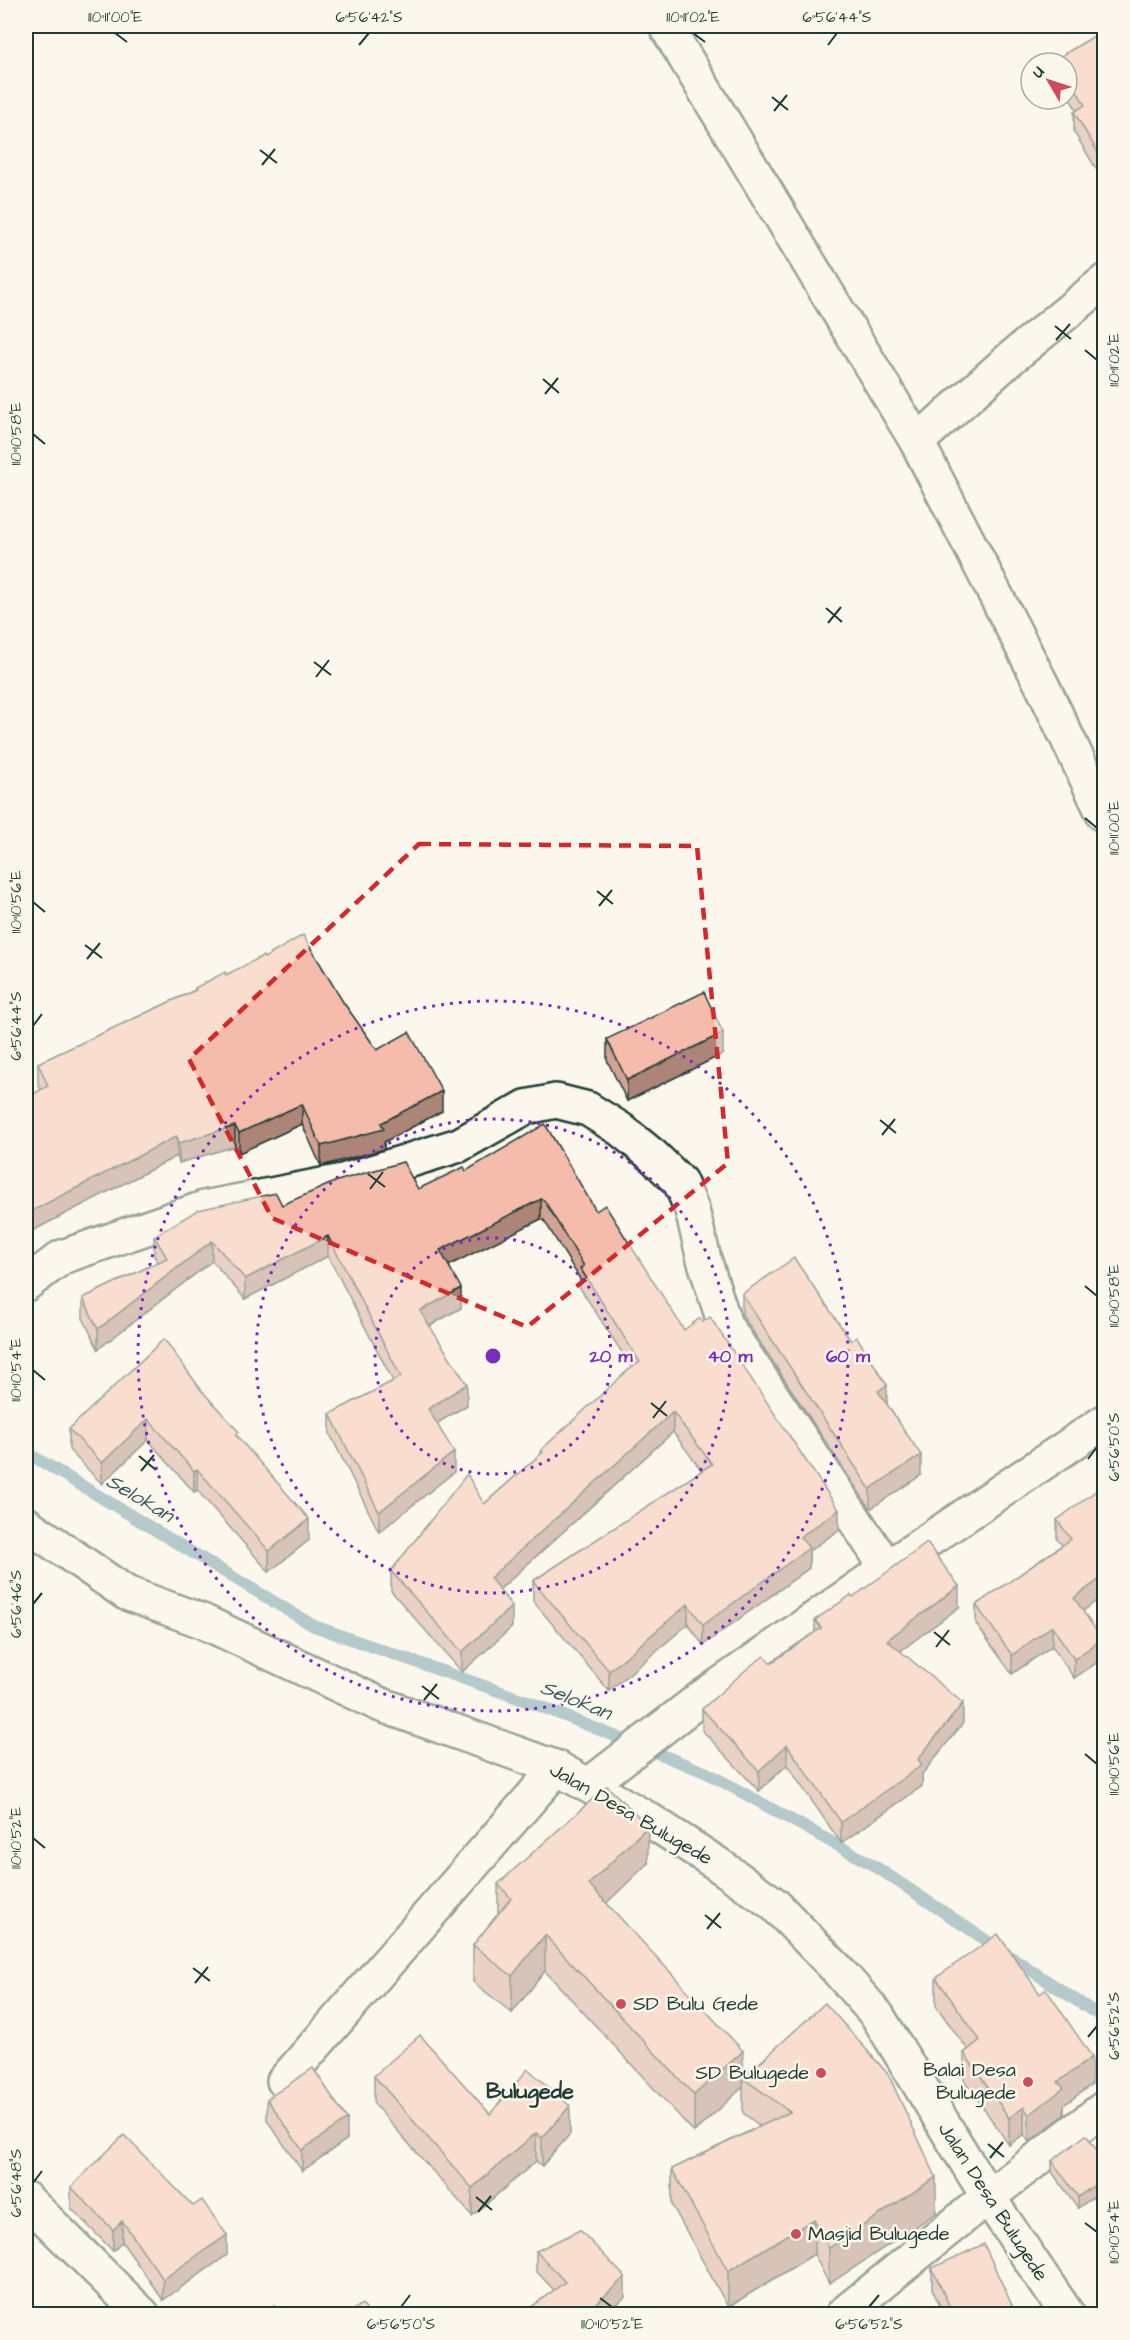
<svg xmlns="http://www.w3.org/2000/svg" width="1130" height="2340" viewBox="0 0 1130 2340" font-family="'Architects Daughter',sans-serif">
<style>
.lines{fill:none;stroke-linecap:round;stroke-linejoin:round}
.stream{stroke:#5d909f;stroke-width:12}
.street-casing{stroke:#1f3d34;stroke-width:38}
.street{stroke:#fbf7ec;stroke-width:33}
.wall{fill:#d3a294;stroke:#1f3d34;stroke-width:1.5}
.shaded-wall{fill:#ac8478;stroke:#1f3d34;stroke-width:1.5}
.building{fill:#f5bcac;stroke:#1f3d34;stroke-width:1.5}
.marked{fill:none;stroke:#d62828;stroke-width:4.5;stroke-dasharray:12 8;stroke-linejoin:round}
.ticks{fill:none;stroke:#1f3d34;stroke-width:2}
.ring{fill:none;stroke:#7b2cbf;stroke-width:3;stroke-dasharray:3 6}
.poi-dot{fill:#d1495b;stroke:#fbf7ec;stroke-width:2}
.labels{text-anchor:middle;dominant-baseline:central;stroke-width:5;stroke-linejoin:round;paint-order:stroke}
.street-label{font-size:20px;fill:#1f3d34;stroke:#fbf7ec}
.poi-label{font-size:20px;fill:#1f3d34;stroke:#fbf7ec;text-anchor:start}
.water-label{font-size:21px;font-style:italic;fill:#345958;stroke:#fbf7ec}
.quarter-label{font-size:22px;font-weight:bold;fill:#1f3d34;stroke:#fbf7ec}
.centre{fill:#7b2cbf;stroke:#fbf7ec;stroke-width:3}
.ring-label{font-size:18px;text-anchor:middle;font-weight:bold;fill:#7b2cbf;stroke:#fbf7ec;stroke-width:5;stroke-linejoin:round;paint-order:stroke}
.neatline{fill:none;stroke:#1f3d34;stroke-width:2}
.ticks-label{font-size:15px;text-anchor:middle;fill:#1f3d34}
</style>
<rect width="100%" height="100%" fill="#fbf7ec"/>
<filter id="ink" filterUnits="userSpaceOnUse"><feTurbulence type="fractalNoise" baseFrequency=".0167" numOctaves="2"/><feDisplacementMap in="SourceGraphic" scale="12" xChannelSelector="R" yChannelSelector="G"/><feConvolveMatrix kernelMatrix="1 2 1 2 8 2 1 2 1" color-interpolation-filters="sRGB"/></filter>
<g filter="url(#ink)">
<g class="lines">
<path class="stream" d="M26,1452L314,1626L532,1703L707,1773L873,1865L1097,2014"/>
<defs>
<g id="street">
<path d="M666,26L917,442L1043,687L1104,815"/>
<path d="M917,442L1011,358L1104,282"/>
<path d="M26,1284L62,1257L204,1208L343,1181L459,1145L526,1107L556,1101L588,1109L620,1129L652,1155L680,1182L692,1210L704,1259L725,1325L887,1568"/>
<path d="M26,1524L126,1593L202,1621L379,1704L557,1768L648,1819L716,1863L774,1904L834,1966L877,2015L988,2197L1067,2314"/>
<path d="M589,1785L701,1698L887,1568L1104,1422"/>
<path d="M284,2081L557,1768"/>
<path d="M26,2199L142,2314"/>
<path d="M843,2314L988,2197L1104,2108"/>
</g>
</defs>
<use href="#street" class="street-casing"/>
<use href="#street" class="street"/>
</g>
<g class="wall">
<path d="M1104,30V182L1074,132V112L1077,110L1067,94V63H1058V58Z"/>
<path d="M264,958L343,1002L377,1050L442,1111L384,1142V1149L321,1166L302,1124L239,1153L235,1146L179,1163L177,1156L26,1234V1239V1098L41,1090L38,1083V1063L195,990V988Z"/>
<path d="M607,1039L723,1054L627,1101L607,1060Z"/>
<path d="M466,1171L596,1211L684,1330L839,1530L809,1551V1568L703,1645L688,1624L609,1691L533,1601V1581L702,1471L673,1432L499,1590L512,1627L462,1672L391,1591V1571L484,1504L541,1454V1450L632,1368L580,1288V1279L544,1220L541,1219L449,1265L461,1308L430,1326L467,1405L437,1423L454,1472L379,1532L330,1434V1414L393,1381L328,1256L245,1299L212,1261L98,1349L83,1318V1298L158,1262L154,1256V1236L282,1205L418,1189Z"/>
<path d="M742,1294L887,1404L921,1475L870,1509L742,1315Z"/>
<path d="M202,1391L239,1438L309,1540L269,1572L197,1490L194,1492L148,1440L102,1484L69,1450V1429Z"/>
<path d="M1104,1493V1595L1083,1611L1102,1659L1074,1678L1052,1646L1012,1674L976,1624V1605L1062,1545L1057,1539V1520L1102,1496Z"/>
<path d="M853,1597L959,1607L900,1651L963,1723L922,1774V1786L841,1843L787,1765L759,1791L702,1730V1709L815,1632V1620Z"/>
<path d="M648,1863L606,1903L743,2078L936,2213L829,2284L814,2254L728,2307L672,2205V2169L760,2126L743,2113V2087L694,2132L545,1971L512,2013L473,1982V1945L498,1914V1884Z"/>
<path d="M936,1978L1092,2084L1064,2105V2115L1029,2142L1024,2134L1009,2145L964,2080V2053L968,2050L936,2006Z"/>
<path d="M374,2076L490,2114L570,2134L542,2166L536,2161L472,2216L374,2104Z"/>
<path d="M267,2099L347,2139L302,2171L267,2120Z"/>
<path d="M1104,2160V2189L1078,2208L1052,2172V2161Z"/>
<path d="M71,2187L227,2255L163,2300L122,2242L113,2251L71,2208Z"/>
<path d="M536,2251L625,2297L606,2314H522L554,2290L536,2271Z"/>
<path d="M932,2268L1016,2314H944L932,2289Z"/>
</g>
<g class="shaded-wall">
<path d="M723,1033V1054L627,1101V1080Z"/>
<path d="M442,1091V1111L384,1142V1149L321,1166V1146L381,1123Z"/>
<path d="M302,1104V1124L239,1153V1133Z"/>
<path d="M235,1126V1146L179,1163V1143Z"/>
<path d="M177,1136V1156L26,1234V1239V1214Z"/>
<path d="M541,1199V1219L440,1270V1250Z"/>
<path d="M328,1236V1256L245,1299V1279Z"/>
<path d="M212,1241V1261L98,1349V1329Z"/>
<path d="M461,1288V1308L420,1331V1311Z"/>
<path d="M33,1380V1400L26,1406V1385Z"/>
<path d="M467,1384V1405L428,1429V1409Z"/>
<path d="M887,1385V1406L878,1391Z"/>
<path d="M673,1412V1432L490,1598V1578Z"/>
<path d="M148,1419V1440L102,1484V1463Z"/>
<path d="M454,1452V1472L379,1532V1512Z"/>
<path d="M921,1455V1475L870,1509V1489Z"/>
<path d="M197,1469V1490L194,1492V1471Z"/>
<path d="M839,1510V1530L809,1551V1568L703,1645V1625L800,1537Z"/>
<path d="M309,1519V1540L269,1572V1551Z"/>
<path d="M1104,1576V1595L1074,1618V1598Z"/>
<path d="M959,1586V1607L887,1661V1640Z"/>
<path d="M688,1604V1624L609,1691V1671Z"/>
<path d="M512,1606V1627L462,1672V1652Z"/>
<path d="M1052,1626V1646L1012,1674V1655Z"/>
<path d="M1102,1639V1659L1074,1678V1659Z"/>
<path d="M963,1703V1723L922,1774V1786L841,1843V1822L918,1759Z"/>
<path d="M787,1745V1765L759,1791V1771Z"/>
<path d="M648,1826V1863L589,1920V1884Z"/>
<path d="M545,1935V1971L512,2013V1976Z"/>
<path d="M743,2051V2087L694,2132V2095Z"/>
<path d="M1092,2057V2084L1064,2105V2115L1029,2142V2115L1058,2082Z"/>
<path d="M570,2106V2134L542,2166V2138Z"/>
<path d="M1024,2107V2134L1009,2145V2118Z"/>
<path d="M347,2119V2139L302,2171V2150Z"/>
<path d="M536,2133V2161L472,2216V2188Z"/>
<path d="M936,2177V2213L829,2284V2248Z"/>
<path d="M1104,2178V2189L1078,2208V2197Z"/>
<path d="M814,2219V2254L728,2307V2271Z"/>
<path d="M122,2221V2242L113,2251V2230Z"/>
<path d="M227,2235V2255L163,2300V2279Z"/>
<path d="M625,2277V2297L606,2314H585Z"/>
</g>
<g class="building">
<path d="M1104,30V163L1074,112L1085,105L1067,74V63H1060L1058,58Z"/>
<path d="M303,935L343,1002L377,1050L409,1032L442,1091L381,1123L384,1129L321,1146L302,1104L239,1133L235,1126L179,1143L177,1136L26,1214V1098L48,1086L38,1063L196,990L195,988L225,972L226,975L263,956L264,958Z"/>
<path d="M704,992L723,1033L627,1080L607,1039Z"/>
<path d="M545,1124L596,1211L605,1205L684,1330L700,1318L703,1322L710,1317L839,1510L800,1537L809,1548L703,1625L688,1604L609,1671L533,1581L712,1464L673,1412L490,1578L512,1606L462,1652L391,1571L467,1474L484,1504L543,1452L541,1450L627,1371L640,1362L580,1268L584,1266L544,1200L541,1199L440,1250L461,1288L420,1311L467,1384L428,1409L454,1452L379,1512L330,1414L401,1377L328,1236L245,1279L212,1241L98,1329L83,1298L167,1258L154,1236L198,1210L276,1193L282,1205L337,1181L403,1162L418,1189L464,1167L466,1171Z"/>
<path d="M794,1258L851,1341L857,1337L887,1385L878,1391L921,1455L870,1489L742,1294Z"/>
<path d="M164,1339L202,1391L239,1432L236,1435L309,1519L269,1551L197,1469L194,1471L148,1419L102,1463L69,1429Z"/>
<path d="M26,1370L33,1380L26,1385Z"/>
<path d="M1097,1490L1102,1496L1104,1493V1576L1074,1598L1102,1639L1074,1659L1052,1626L1012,1655L976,1605L1071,1539L1057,1520Z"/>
<path d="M927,1543L959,1586L887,1640L963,1703L918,1759L922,1765L841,1822L787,1745L759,1771L702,1709L749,1667L764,1656L771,1663L821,1628L815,1620L851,1595L853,1597Z"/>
<path d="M607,1786L648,1826L589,1884L743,2051L694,2095L545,1935L512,1976L473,1945L511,1898L498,1884Z"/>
<path d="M998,1934L1040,1994L1046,1989L1092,2057L1058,2082L1064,2088L1029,2115L1024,2107L1009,2118L964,2053L980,2040L936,1978Z"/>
<path d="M825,2003L888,2074L936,2177L829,2248L814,2219L728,2271L672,2169L790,2112L743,2078Z"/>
<path d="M420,2035L490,2114L528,2069L570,2106L542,2138L536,2133L472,2188L374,2076Z"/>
<path d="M313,2068L347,2119L302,2150L267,2099Z"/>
<path d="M124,2135L193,2206L202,2200L227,2235L163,2279L122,2221L113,2230L71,2187Z"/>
<path d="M1086,2135L1104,2160V2178L1078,2197L1052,2161Z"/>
<path d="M580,2230L625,2277L585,2314H522L565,2282L536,2251Z"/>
<path d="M984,2244L1016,2314H953L932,2268Z"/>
<path d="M362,2304L369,2314H347Z"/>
<path d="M274,2305L280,2314H258Z"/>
</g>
</g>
<path d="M0 0H1130V2340H0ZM419,844L697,846L728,1163L527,1327L272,1218L189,1059Z" fill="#fbf7ec" fill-opacity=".55" fill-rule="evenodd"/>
<path class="marked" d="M419,844L697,846L728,1163L527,1327L272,1218L189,1059Z"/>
<path class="ticks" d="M115,33L127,42M693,33L705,42M359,45L369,33M828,45L837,33M772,97L788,110M774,111L787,95M260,150L277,163M262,165L275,149M1055,326L1071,339M1056,340L1070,324M1085,350L1097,360M543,379L559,393M545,394L558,378M33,434L45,444M826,608L842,622M828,623L841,607M314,662L331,675M316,677L329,660M1085,818L1097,828M597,891L613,904M33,902L45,912M599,906L612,890M85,945L102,958M87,959L100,943M33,1026L42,1014M880,1120L896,1133M882,1135L895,1119M368,1174L385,1187M370,1189L383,1172M1085,1286L1097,1296M33,1370L45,1380M651,1403L667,1416M653,1418L666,1401M139,1456L156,1470M1088,1459L1097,1447M141,1471L154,1455M33,1604L42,1593M934,1632L950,1645M936,1647L949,1630M422,1686L439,1699M424,1700L437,1684M1085,1754L1097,1764M33,1838L45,1848M705,1915L721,1928M707,1929L720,1913M193,1968L210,1981M195,1983L208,1967M1088,2037L1097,2026M988,2144L1004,2157M990,2158L1003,2142M33,2183L42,2171M476,2197L492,2210M478,2212L491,2196M1085,2223L1097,2232M600,2298L612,2307M401,2307L410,2295M869,2307L879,2295"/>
<g class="ring">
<circle cx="493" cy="1356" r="118"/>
<circle cx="493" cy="1356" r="237"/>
<circle cx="493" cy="1356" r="355"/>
</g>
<g class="poi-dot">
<circle cx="621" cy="2004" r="6"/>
<circle cx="821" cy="2073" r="6"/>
<circle cx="1028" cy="2082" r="6"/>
<circle cx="796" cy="2234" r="6"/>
</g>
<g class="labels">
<g class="street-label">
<text transform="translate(631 1814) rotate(30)">Jalan Desa Bulugede</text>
<text transform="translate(993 2202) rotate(57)">Jalan Desa Bulugede</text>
</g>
<g class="poi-label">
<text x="633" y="2004">SD Bulu Gede</text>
<text x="1016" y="2070" text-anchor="end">Balai Desa<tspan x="1016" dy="23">Bulugede</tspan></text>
<text x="809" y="2073" text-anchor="end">SD Bulugede</text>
<text x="808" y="2234">Masjid Bulugede</text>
</g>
<g class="water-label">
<text transform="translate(140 1498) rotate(31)">Selokan</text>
<text transform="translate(576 1700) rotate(22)">Selokan</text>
</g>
<g class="quarter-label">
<text x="530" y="2091">Bulugede</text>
</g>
</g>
<circle cx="493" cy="1356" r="9" class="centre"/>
<g class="ring-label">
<text x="611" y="1362">20 m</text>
<text x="730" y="1362">40 m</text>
<text x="848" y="1362">60 m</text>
</g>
<rect width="1130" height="2340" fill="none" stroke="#fbf7ec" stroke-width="66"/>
<g transform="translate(1049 81) rotate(309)"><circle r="28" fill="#fbf7ec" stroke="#a3ada2" stroke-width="1.5"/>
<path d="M0-4.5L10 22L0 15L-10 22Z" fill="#d1495b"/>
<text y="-9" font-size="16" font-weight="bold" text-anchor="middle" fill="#1f3d34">U</text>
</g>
<rect x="33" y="33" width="1064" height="2274" class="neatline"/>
<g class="ticks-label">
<text x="115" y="22">110°11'00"E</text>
<text x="369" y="22">6°56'42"S</text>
<text x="693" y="22">110°11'02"E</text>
<text x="837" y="22">6°56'44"S</text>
<text transform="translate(1114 360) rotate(-90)" y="5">110°11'02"E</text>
<text transform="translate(16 434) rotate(-90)" y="5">110°10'58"E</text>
<text transform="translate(1114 828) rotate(-90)" y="5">110°11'00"E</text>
<text transform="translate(16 902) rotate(-90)" y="5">110°10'56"E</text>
<text transform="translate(16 1026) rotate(-90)" y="5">6°56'44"S</text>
<text transform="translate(1114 1296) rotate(-90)" y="5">110°10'58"E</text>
<text transform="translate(16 1370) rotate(-90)" y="5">110°10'54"E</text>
<text transform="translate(1114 1447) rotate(-90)" y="5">6°56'50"S</text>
<text transform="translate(16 1604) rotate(-90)" y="5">6°56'46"S</text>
<text transform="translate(1114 1764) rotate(-90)" y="5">110°10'56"E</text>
<text transform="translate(16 1838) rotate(-90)" y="5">110°10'52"E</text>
<text transform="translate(1114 2026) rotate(-90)" y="5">6°56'52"S</text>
<text transform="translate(16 2183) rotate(-90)" y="5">6°56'48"S</text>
<text transform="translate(1114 2232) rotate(-90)" y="5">110°10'54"E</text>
<text x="401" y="2329">6°56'50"S</text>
<text x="612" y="2329">110°10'52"E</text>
<text x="869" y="2329">6°56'52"S</text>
</g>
</svg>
